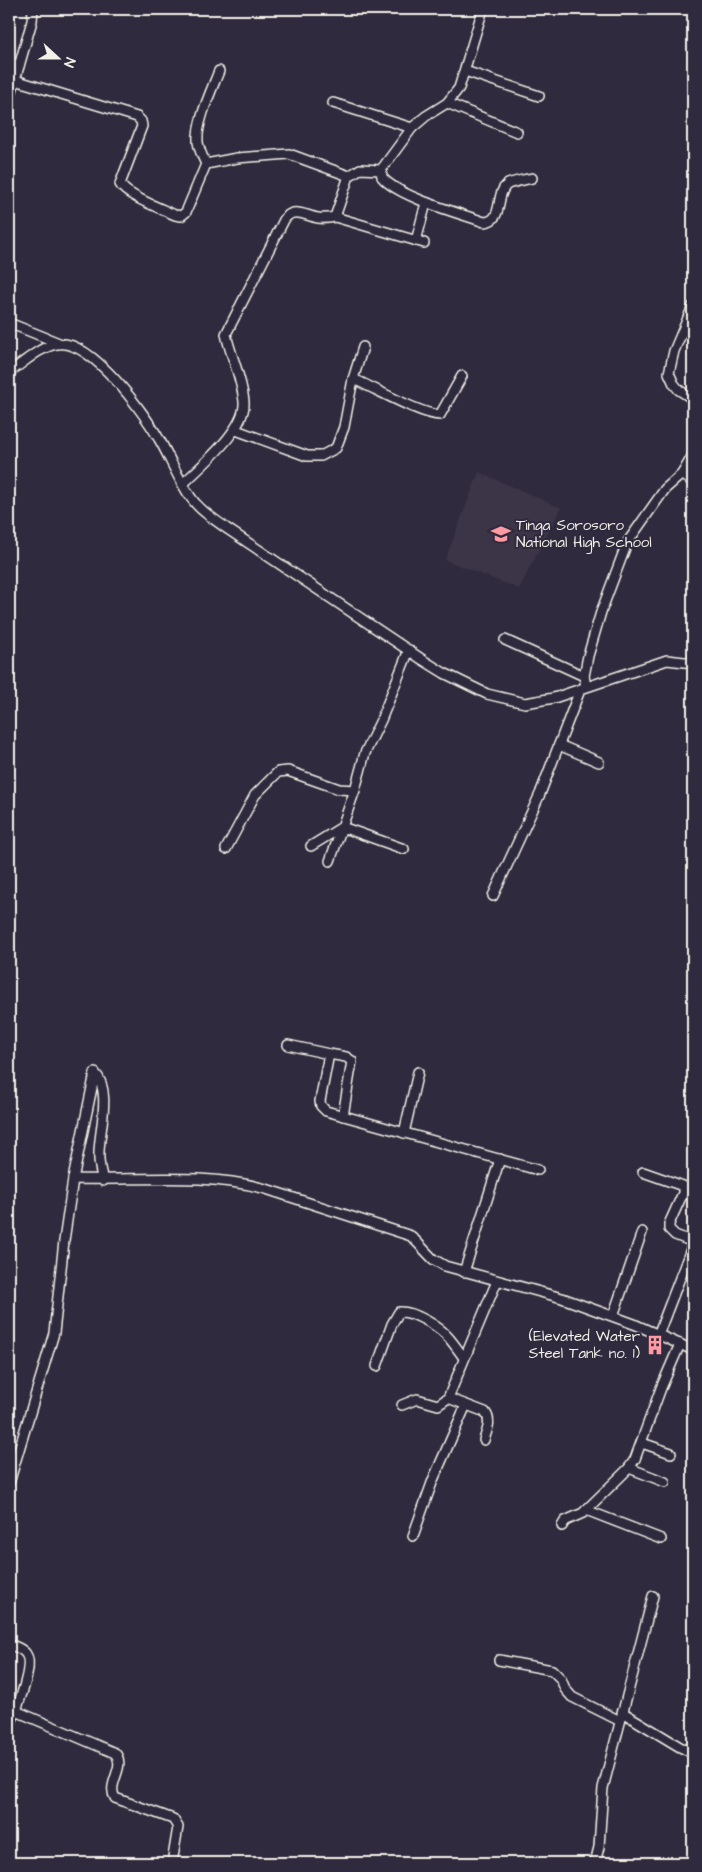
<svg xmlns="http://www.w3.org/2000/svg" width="702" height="1872" viewBox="0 0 702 1872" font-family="'Architects Daughter',sans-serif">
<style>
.built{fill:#3b3647}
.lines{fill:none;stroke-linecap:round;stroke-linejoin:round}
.minor-casing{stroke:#f4f1e8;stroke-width:12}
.minor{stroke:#2f2a3d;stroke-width:9}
.labels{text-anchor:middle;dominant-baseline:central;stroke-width:4;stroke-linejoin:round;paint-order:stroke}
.poi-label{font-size:15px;fill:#f4f1e8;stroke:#2f2a3d;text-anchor:start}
</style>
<rect width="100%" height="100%" fill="#2f2a3d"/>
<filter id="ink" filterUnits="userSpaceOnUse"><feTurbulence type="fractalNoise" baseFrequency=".02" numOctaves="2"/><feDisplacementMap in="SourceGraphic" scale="10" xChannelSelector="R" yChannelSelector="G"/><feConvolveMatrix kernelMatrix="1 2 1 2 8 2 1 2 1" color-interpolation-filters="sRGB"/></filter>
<g filter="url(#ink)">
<path class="built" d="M479,472L561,508L519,589L445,560Z"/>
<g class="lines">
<defs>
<g id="minor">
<path d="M483,9L459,88L447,103L426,116L412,128L381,170L382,177C398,197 459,213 484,222C505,221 494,193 508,184C515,181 525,180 532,178"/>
<path d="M9,62L19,66"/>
<path d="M465,71L539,96"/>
<path d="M15,80L137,117L141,121L142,126L120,184C126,196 162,209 175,215L181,216L186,212L206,164C202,156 199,150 198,142C196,123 212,89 219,71"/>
<path d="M9,101L32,21L33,9"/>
<path d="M333,103L412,128"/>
<path d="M447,103L517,132"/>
<path d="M349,176L360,169L381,170"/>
<path d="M335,217L424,243"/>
<path d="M416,241L426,203"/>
<path d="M693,306L674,351L669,373L674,384L679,390L693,399"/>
<path d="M9,323L59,343"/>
<path d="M9,372C24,363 39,347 57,344C91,338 144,413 159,439C170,457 183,491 197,505C205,514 217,521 226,528L423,660L444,673L487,694L525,703L554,698L667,660L693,663"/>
<path d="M353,379L363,347"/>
<path d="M236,430L307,456H321L336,448L344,427L353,379C373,387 421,415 440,415L462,376"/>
<path d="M682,474L693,455"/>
<path d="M183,484C202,465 246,429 244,402C242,378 231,357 226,334L284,220C293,206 305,216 318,218C324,219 330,218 335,217L349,176L289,154L237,158L206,164"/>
<path d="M505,640L584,676"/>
<path d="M586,686L584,676L588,656L601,612L627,543L665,489L682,474L693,482"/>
<path d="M559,745L599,762"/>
<path d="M311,846L342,827L355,790L365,753L381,720L409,650"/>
<path d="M226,849L255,795L278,772L288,771L339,789L355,790"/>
<path d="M330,861L342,827L404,849"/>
<path d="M493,896L540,794L580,690"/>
<path d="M288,1045L329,1054L320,1101L321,1106L326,1111L538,1170"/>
<path d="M329,1054L346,1057L352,1061L343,1116"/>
<path d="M404,1133L418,1072"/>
<path d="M643,1172L683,1186V1193L669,1224V1229L675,1235L693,1242"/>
<path d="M73,1179L95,1073C112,1090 99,1132 99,1153C98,1163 101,1172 103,1181"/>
<path d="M464,1272L500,1159"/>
<path d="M613,1316L642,1232"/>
<path d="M658,1335L693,1244"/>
<path d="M377,1366L392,1324L399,1312C414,1311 440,1327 449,1338C454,1344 459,1351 464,1358"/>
<path d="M448,1398L485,1412C492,1421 487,1430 484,1440"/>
<path d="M402,1405L417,1399L438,1405L448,1398L497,1281"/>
<path d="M642,1443L671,1453"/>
<path d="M629,1468L665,1482"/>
<path d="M9,1483L54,1333L64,1241L73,1179C137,1181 204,1172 266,1189L411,1236L433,1259L445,1266L562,1298L634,1324L693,1350"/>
<path d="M586,1510L661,1539"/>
<path d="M562,1526L565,1521L583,1513L629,1468L635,1459L661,1388L680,1344"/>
<path d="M413,1536L433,1480L466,1405"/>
<path d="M9,1644C15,1647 22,1648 26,1654C34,1665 20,1698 16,1711"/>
<path d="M499,1660L552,1670L561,1679L565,1689L572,1697L620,1721"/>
<path d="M622,1712L680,1747L693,1753"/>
<path d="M9,1726L16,1711L115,1753C127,1767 106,1783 115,1798L173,1819L178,1827L172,1863"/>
<path d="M595,1863L599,1847L603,1788L653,1596"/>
</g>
</defs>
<use href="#minor" class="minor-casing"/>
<use href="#minor" class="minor"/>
</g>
</g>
<defs>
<symbol id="school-bare" viewBox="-9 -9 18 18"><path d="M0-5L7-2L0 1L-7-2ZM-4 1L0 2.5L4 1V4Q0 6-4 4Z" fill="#ff9aa2" stroke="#2f2a3d" stroke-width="2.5" paint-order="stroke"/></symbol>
<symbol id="building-bare" viewBox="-9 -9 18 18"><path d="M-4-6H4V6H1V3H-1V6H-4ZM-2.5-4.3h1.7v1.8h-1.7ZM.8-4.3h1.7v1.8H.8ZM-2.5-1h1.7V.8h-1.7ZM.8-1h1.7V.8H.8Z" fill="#ff9aa2" stroke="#2f2a3d" stroke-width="2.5" paint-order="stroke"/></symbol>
</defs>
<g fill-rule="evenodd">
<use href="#school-bare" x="487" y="520" width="28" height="28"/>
<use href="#building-bare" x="641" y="1331" width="28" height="28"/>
</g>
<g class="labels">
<g class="poi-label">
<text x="516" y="525">Tinga Sorosoro<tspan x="516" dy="17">National High School</tspan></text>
<text x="640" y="1336" text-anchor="end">(Elevated Water<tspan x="640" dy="17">Steel Tank no. 1)</tspan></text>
</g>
</g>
<rect width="702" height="1872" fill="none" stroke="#2f2a3d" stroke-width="30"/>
<rect x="15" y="15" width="672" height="1842" fill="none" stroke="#f4f1e8" stroke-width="2" filter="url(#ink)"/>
<g transform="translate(58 58) rotate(111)" stroke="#2f2a3d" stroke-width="4" paint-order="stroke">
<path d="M0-4L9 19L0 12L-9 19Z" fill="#f4f1e8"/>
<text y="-8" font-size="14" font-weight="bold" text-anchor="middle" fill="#f4f1e8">N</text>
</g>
</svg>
